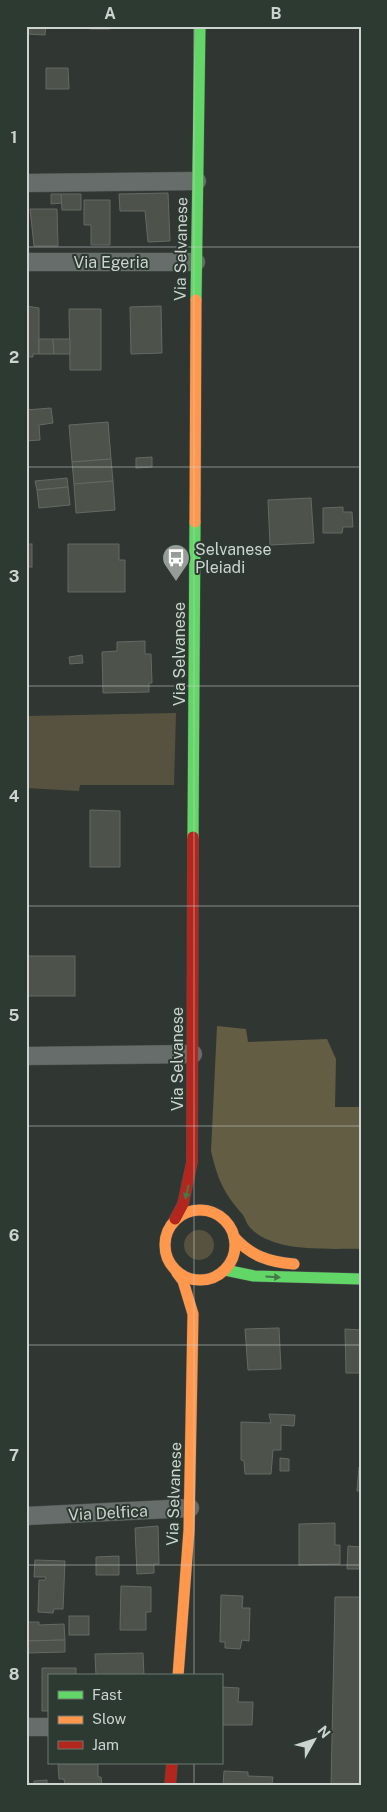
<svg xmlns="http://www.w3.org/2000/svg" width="387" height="1812" viewBox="0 0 387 1812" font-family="'Public Sans',sans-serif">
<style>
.green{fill:#56523f}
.forest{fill:#635d44}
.building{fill:#4d524b;stroke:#656965}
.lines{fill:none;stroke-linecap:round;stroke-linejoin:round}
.street-casing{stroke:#4c524f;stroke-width:19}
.fast-casing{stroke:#4c524f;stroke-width:12}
.slow-casing{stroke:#4c524f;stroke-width:12}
.jam-casing{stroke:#4c524f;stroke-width:12}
.street{stroke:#676d6a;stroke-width:18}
.fast{stroke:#63d668;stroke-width:11}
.slow{stroke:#ff974d;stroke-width:11}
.jam{stroke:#b3261e;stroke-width:11}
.oneway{fill:#437848}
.grid{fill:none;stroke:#cdd4cf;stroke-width:1;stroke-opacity:0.55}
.labels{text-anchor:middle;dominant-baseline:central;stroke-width:4;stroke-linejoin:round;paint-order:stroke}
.street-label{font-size:16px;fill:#cdd4cf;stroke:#2d3a32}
.poi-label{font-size:16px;fill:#cdd4cf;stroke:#2d3a32;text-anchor:start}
.neatline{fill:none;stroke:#cdd4cf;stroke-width:2}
.grid-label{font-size:16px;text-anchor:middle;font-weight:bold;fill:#cdd4cf}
</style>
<rect width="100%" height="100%" fill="#303733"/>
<g class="green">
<path d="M176,713L174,785H80L79,791L26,788V716Z"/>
<circle cx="199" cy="1245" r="15"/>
</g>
<path class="forest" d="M217,1026L246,1029L248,1042L327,1039L336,1059L335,1107H361V1249C328,1248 270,1254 248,1225C246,1222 245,1218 243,1215C223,1192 218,1180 211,1151Z"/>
<g class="building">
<path d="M26,26H46L45,35L26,34Z"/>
<rect x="91" y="26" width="18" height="3"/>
<path d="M46,68H68L69,89H46Z"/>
<path d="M168,193L170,241L148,242L145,211H120L119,194Z"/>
<path d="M51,194H61L62,203L51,204Z"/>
<path d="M61,194H81V210H62Z"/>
<path d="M84,200H110V245H91V225H84Z"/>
<path d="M30,209H57L58,246H34Z"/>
<path d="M26,306L39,308V354H33V357H26Z"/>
<path d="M161,306L162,353L131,354L130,307Z"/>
<path d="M69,309H101V370H70Z"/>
<path d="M39,339H53L54,354H39Z"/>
<path d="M53,339H70V354H54Z"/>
<path d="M51,408L53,423L39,425L40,440L26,441V410Z"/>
<path d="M108,422L111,459L72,462L69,425Z"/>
<path d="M152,457V467L136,468V458Z"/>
<path d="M111,459L113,481L74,484L72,462Z"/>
<path d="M67,478L68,487L37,490L35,481Z"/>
<path d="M113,481L115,510L76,513L74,484Z"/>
<path d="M68,487L70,505L39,508L37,490Z"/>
<path d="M311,498L314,543L270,545L268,500Z"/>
<path d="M343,507V512H352L353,527H343L342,533H323V508Z"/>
<rect x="26" y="544" width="6" height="23"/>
<path d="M68,544H119V560H125V592H68Z"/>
<path d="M145,641V654H151L152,683H149V692L103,693L102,652L117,651V642Z"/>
<path d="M82,655L83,663L70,664L69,657Z"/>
<path d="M90,810L120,811V867H90Z"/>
<rect x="26" y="956" width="49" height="40"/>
<path d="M279,1328L281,1369L248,1370L245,1329Z"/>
<path d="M345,1329L361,1330V1373H346Z"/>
<path d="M269,1414L295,1415L294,1426L281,1425V1450H273L271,1474H245L244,1461L241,1460V1422L271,1423Z"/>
<path d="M280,1458L289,1459V1471H280Z"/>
<path d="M359,1467H361V1491H357Z"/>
<path d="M335,1523V1545H340V1564L299,1565V1524Z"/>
<path d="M158,1526L159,1564H154V1573L137,1574L135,1528Z"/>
<path d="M348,1546L361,1547L360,1569H347Z"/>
<path d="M119,1556V1575H96V1557Z"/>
<path d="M35,1560L65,1561L63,1609H54L53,1613L38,1612L39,1580H45L46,1577H34Z"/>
<path d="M121,1586L151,1587V1612H146V1630H120Z"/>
<path d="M221,1595L243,1596L242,1608H250L249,1641L242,1640L240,1649L225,1648V1642H220Z"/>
<path d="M335,1597H361V1786H331Z"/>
<rect x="69" y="1616" width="20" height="19"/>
<path d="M26,1622H39V1625L64,1624L65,1640L26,1641Z"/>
<path d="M65,1640V1652L26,1653V1641Z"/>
<path d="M143,1653L144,1676H96L95,1654Z"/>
<path d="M42,1668H76V1676H49V1711H42Z"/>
<path d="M221,1687L239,1688L238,1702H253L252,1725H221Z"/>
<path d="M58,1763H98V1777H101L102,1786H65L64,1779H59Z"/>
<path d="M224,1771L248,1772V1776L273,1777L272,1784L296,1786H223Z"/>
<path d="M47,1780V1786H34V1781Z"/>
</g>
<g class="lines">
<defs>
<g id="street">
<path d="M26,183L197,181"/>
<path d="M26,262H196"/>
<path d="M26,1056L193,1054"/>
<path d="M26,1516L190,1508"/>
<path d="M26,1727H49"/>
</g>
<g id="fast">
<path d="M196,300L200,26"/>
<path d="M193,837L195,522"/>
<path d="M225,1270L254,1276L361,1279"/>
</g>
<g id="slow">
<path d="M195,522L196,300"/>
<circle cx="200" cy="1245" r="35"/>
<path d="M234,1237C251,1256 269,1262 294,1264"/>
<path d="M177,1273L183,1281L193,1314L189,1530L178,1676"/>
</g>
<g id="jam">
<path d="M175,1219L183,1204L192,1162L193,837"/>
<path d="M170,1786L172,1763"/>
</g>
</defs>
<use href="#street" class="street-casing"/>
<use href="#fast" class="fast-casing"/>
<use href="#slow" class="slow-casing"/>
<use href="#jam" class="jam-casing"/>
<use href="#street" class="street"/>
<use href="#fast" class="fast"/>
<use href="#slow" class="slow"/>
<use href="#jam" class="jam"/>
</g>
<defs><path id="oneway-solid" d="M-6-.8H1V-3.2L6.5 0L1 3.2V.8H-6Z" transform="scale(1.25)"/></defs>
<g class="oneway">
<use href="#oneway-solid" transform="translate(187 1192) rotate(103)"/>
<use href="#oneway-solid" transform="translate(273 1277) rotate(3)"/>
</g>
<path class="grid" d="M194,26V1676M26,247H361M26,467H361M26,686H361M26,906H361M26,1126H361M26,1345H361M26,1565H361M194,1763V1786"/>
<defs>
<symbol id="bus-pin" viewBox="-11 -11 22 30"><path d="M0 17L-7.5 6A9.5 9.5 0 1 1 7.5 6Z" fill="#969d98" stroke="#2d3a32"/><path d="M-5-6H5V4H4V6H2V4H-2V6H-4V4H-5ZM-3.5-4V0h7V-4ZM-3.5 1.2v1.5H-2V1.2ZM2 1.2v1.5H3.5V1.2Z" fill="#fff"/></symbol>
</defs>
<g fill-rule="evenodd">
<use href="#bus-pin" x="160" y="542" width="32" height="43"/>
</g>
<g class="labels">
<g class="street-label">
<text transform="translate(181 249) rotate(-89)">Via Selvanese</text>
<text x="111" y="262">Via Egeria</text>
<text transform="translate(179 654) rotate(-90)">Via Selvanese</text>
<text transform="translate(177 1059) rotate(-90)">Via Selvanese</text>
<text transform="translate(174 1494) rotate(-88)">Via Selvanese</text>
<text transform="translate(108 1513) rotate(-3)">Via Delfica</text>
</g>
<g class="poi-label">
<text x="195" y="549">Selvanese<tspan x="195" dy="18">Pleiadi</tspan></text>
</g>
</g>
<rect width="387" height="1812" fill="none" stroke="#2d3a32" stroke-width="55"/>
<rect x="48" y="1674" width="175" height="90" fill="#2d3a32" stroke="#6d7871"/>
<rect x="58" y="1691" width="25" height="8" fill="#63d668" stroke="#6d7871"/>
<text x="92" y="1700" font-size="15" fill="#cdd4cf">Fast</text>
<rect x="58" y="1716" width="25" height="8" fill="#ff974d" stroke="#6d7871"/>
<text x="92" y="1724" font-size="15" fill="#cdd4cf">Slow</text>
<rect x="58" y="1741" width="25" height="8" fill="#b3261e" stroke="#6d7871"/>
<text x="92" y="1750" font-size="15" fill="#cdd4cf">Jam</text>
<g transform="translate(314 1740) rotate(51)" stroke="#2d3a32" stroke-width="4" paint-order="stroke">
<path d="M0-4L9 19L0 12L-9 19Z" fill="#cdd4cf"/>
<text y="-8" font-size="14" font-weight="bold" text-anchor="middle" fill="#cdd4cf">N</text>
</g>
<rect x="28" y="28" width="332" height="1756" class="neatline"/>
<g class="grid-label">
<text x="110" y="19">A</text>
<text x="276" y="19">B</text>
<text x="14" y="143">1</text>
<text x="14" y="363">2</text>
<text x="14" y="582">3</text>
<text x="14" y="802">4</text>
<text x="14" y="1021">5</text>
<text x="14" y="1241">6</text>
<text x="14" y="1461">7</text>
<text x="14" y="1680">8</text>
</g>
</svg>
